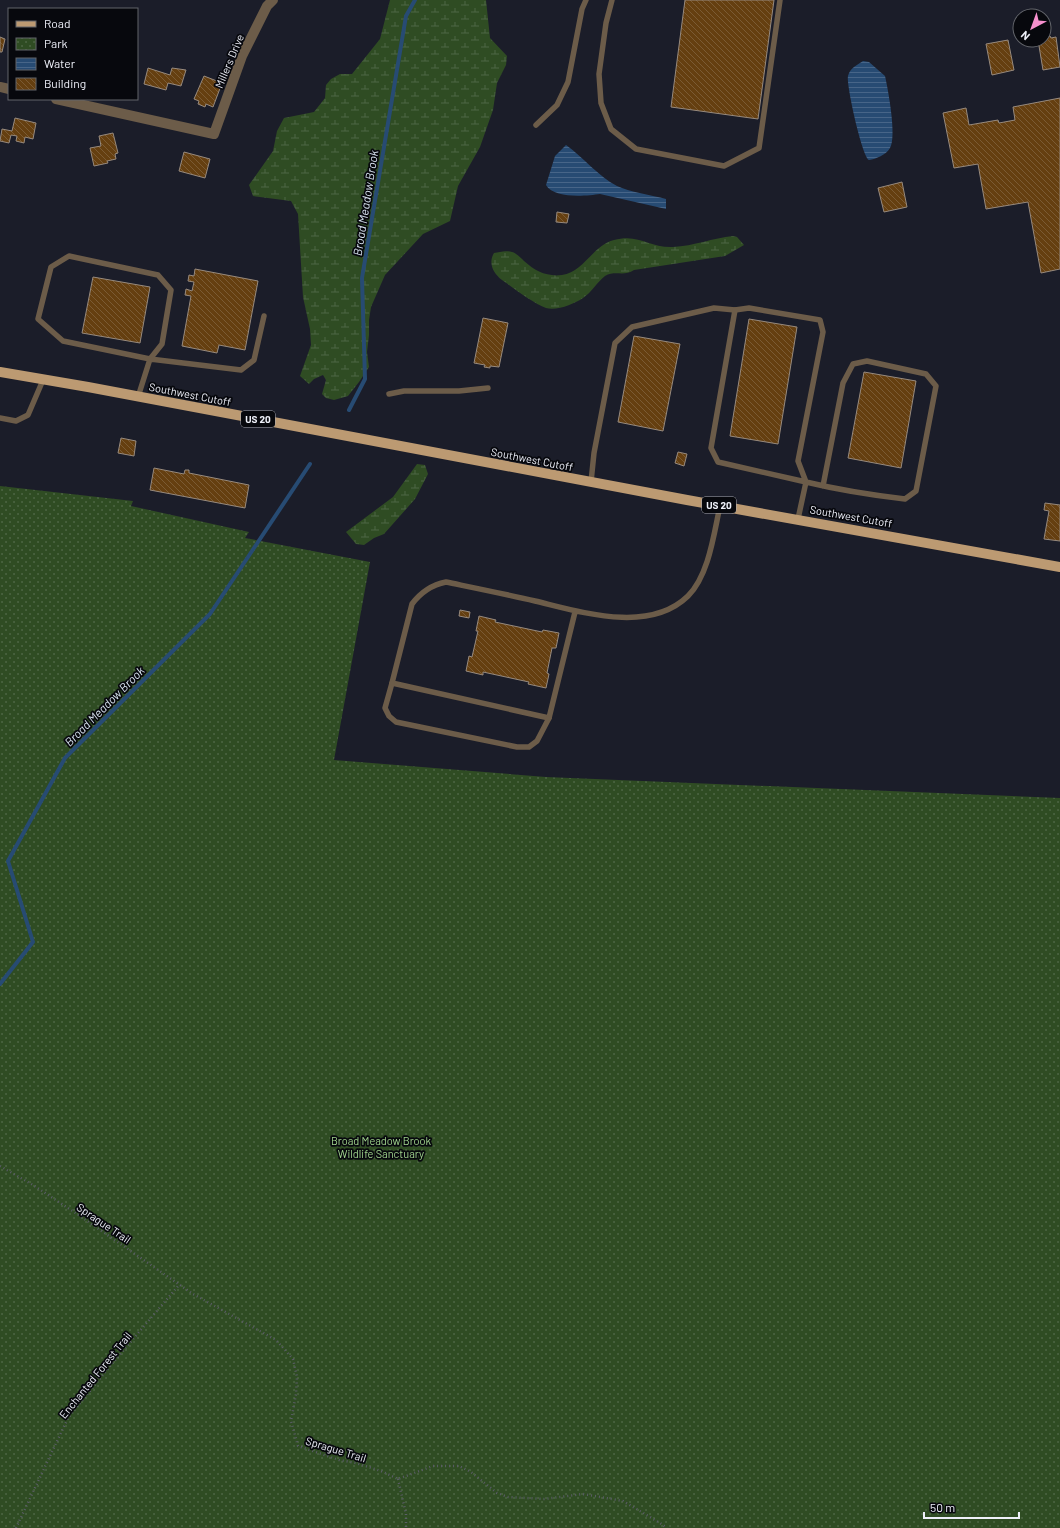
<svg xmlns="http://www.w3.org/2000/svg" width="1060" height="1528" viewBox="0 0 1060 1528" font-family="Barlow,sans-serif">
<style>
.wetland{fill:url(#wetland-marsh)}
.park{fill:url(#park-dots)}
.water{fill:url(#water-rules)}
.lines{fill:none;stroke-linecap:round;stroke-linejoin:round}
.stream{stroke:#274b73;stroke-width:4}
.building{fill:url(#building-back-hatch);stroke:#978a7e}
.path{stroke:#5b5d68;stroke-width:2.5;stroke-dasharray:1 3;stroke-linecap:butt}
.lane{stroke:#6c5c49;stroke-width:5.5}
.street{stroke:#6c5c49;stroke-width:10}
.primary{stroke:#bc9a72;stroke-width:10}
.labels{text-anchor:middle;dominant-baseline:central;stroke-width:3.5;stroke-linejoin:round;paint-order:stroke}
.shield{fill:#07080d;stroke:#a9aab2;stroke-width:1}
.shield-label{font-size:10px;font-weight:bold;fill:#eef0f9}
.street-label{font-size:11px;fill:#eef0f9;stroke:#07080d}
.park-label{font-size:11px;fill:#a0d48d;stroke:#07080d}
.water-label{font-size:12px;font-style:italic;fill:#d9e4f1;stroke:#07080d}
</style>
<defs>
<pattern id="wetland-marsh" width="20" height="14" patternUnits="userSpaceOnUse"><rect width="20" height="14" fill="#2f4c23"/><path d="M1 5h8M5 5V1M11 12h8M15 12V8" fill="none" stroke="#4d6644"/></pattern>
<pattern id="park-dots" width="8" height="8" patternUnits="userSpaceOnUse"><rect width="8" height="8" fill="#2f4c23"/><path d="M2 2h.1M6 6h.1" fill="none" stroke="#4d6644" stroke-width="1.8" stroke-linecap="round"/></pattern>
<pattern id="water-rules" width="6" height="5" patternUnits="userSpaceOnUse"><rect width="6" height="5" fill="#274b73"/><path d="M0 2.5h6" fill="none" stroke="#476588"/></pattern>
<pattern id="building-back-hatch" width="6" height="6" patternUnits="userSpaceOnUse"><rect width="6" height="6" fill="#653f10"/><path d="M-1 5l2 2M0 0l6 6M5-1l2 2" fill="none" stroke="#7b5b34"/></pattern>
</defs>
<rect width="100%" height="100%" fill="#1b1d29"/>
<g class="wetland">
<path d="M390,0H486L490,38L507,56L506,65L497,83L493,110L480,147L458,186L450,221L423,234L385,275L371,307L369,320V335L367,352L369,367L359,382L348,396L334,400L326,398L322,394L326,380L323,375L314,379L309,384L300,376L311,345L310,329L303,297L298,214L291,201L253,196L249,185L273,151L277,131L284,118L314,112L325,98L326,85L331,79L340,74H352L380,39Z"/>
<path d="M733,236L737,237L744,245L725,256L634,270C624,277 615,270 605,276C597,282 592,292 583,298C574,304 557,311 546,308C534,304 512,287 502,280C493,273 488,263 494,253C500,252 505,250 512,252C516,253 520,257 524,261C535,271 547,277 562,275C584,272 593,245 614,240C639,233 649,248 673,247C694,246 713,238 733,236Z"/>
<path d="M417,464L425,465L428,474L415,499L384,534L374,538L364,545L356,544L346,532L393,497Z"/>
</g>
<path class="park" d="M0,486L133,501L131,506L249,532L245,538L370,562L334,760L546,777L1060,798V1528H0Z"/>
<g class="water">
<path d="M863,61L869,62L885,76C888,89 897,137 890,148C886,155 876,159 869,160C862,156 846,84 848,76C850,68 857,65 863,61Z"/>
<path d="M566,145C584,158 598,176 617,186C629,192 652,195 666,199V209L600,194C586,196 554,199 546,185L555,156Z"/>
</g>
<g class="lines">
<g class="stream">
<path d="M349,410L365,379L362,278L406,16L415,0"/>
<path d="M0,984L33,942L8,861L65,758L210,614L310,464"/>
</g>
</g>
<g class="building">
<path d="M685,0H774L758,119L671,107Z"/>
<path d="M1050,36L1051,38L1056,37L1060,67L1043,70L1038,40H1044V37Z"/>
<path d="M0,37L5,39L2,52H0Z"/>
<path d="M1008,40L1014,70L992,75L986,44Z"/>
<path d="M148,68L170,75L172,68L186,70L181,86L168,83L166,90L144,84Z"/>
<path d="M204,76L222,83L213,107L206,104L205,107L198,104L199,101L194,99Z"/>
<path d="M1060,98V269L1041,273L1028,202L986,209L978,164L954,168L943,113L966,108L969,125L998,120L999,123L1015,120L1013,107Z"/>
<path d="M15,118L36,123L33,139L25,137L24,143L16,141L17,136L11,135L9,143L0,141L2,129L12,131Z"/>
<path d="M113,133L118,153L115,154L116,159L107,161L108,163L94,166L90,148L101,146L99,136Z"/>
<path d="M184,152L210,159L205,178L179,171Z"/>
<path d="M902,182L907,207L884,212L878,188Z"/>
<path d="M557,212L569,214L567,223L556,222Z"/>
<path d="M195,269L258,281L245,350L219,345L217,353L182,346L191,296L185,295L186,289L192,291L194,282L188,281L189,275L194,276Z"/>
<path d="M93,277L150,287L140,343L82,333Z"/>
<path d="M483,318L508,323L499,367L490,366V368L484,367L485,365L474,363Z"/>
<path d="M749,319L797,327L778,444L730,436Z"/>
<path d="M634,336L680,344L663,431L618,422Z"/>
<path d="M864,372L916,381L901,468L848,458Z"/>
<path d="M121,438L136,441L134,456L118,453Z"/>
<path d="M678,452L687,454L684,466L675,463Z"/>
<path d="M154,468L184,474L185,470H189V473L249,485L245,508L150,490Z"/>
<path d="M1045,503L1060,505V541L1044,539L1049,511L1044,510Z"/>
<path d="M460,610L470,612L469,618L459,616Z"/>
<path d="M479,616L496,620L495,622L542,632L543,630L559,633L556,648H552L547,673L549,674L546,688L528,684L529,682L483,672V675L466,671L469,656L472,657L478,631H476Z"/>
</g>
<g class="lines">
<g class="path">
<path d="M0,1166L33,1185L77,1214L193,1294L276,1340L293,1359L297,1377L296,1394L291,1421L298,1446L339,1460L356,1463L381,1471L398,1479L433,1466H459L471,1472L497,1493L508,1497L544,1499L583,1494L623,1501L660,1523L667,1528"/>
<path d="M398,1479L406,1514V1528"/>
<path d="M16,1528L68,1418L111,1365L179,1285"/>
</g>
<g class="lane">
<path d="M612,0L606,23L599,74L601,103L611,129L636,149L724,166L759,148L780,0"/>
<path d="M536,125L557,105L568,82L582,9L586,0"/>
<path d="M389,394L404,391H459L488,388"/>
<path d="M138,397L150,359L162,344L171,290L158,275L69,256L51,267L38,319L63,341L150,359L241,370L254,360L264,316"/>
<path d="M0,418L16,421L28,415L43,380"/>
<path d="M591,482L594,453L615,343L632,327L714,308L735,310"/>
<path d="M798,519L806,482L718,462L711,448L735,310L749,308L820,320L823,332L798,461L806,482C839,490 871,495 905,499L916,491L936,386L926,374L867,361L853,364L843,383L823,486"/>
<path d="M575,612L549,718L392,683L412,604C421,592 431,585 446,582C475,588 505,594 535,601C581,612 649,634 688,596C709,575 714,533 720,506"/>
<path d="M392,683L385,708L389,716L396,722L517,747H529L537,741L549,718"/>
</g>
<g class="street">
<path d="M0,87L9,89"/>
<path d="M56,99L214,134L242,56L267,6L273,0"/>
</g>
<path class="primary" d="M0,372L88,387L687,500L1060,567"/>
</g>
<g class="labels">
<g class="shield">
<rect x="241" y="411" width="34" height="16" rx="3"/>
<rect x="702" y="497" width="34" height="16" rx="3"/>
</g>
<g class="shield-label">
<text x="258" y="419">US 20</text>
<text x="719" y="505">US 20</text>
</g>
<g class="street-label">
<text transform="translate(229 61) rotate(-67)">Millers Drive</text>
<text transform="translate(190 394) rotate(11)">Southwest Cutoff</text>
<text transform="translate(532 459) rotate(11)">Southwest Cutoff</text>
<text transform="translate(851 516) rotate(10)">Southwest Cutoff</text>
<text transform="translate(104 1223) rotate(34)">Sprague Trail</text>
<text transform="translate(95 1375) rotate(-51)">Enchanted Forest Trail</text>
<text transform="translate(336 1449) rotate(17)">Sprague Trail</text>
</g>
<g class="park-label">
<text x="381" y="1140">Broad Meadow Brook<tspan x="381" dy="13">Wildlife Sanctuary</tspan></text>
</g>
<g class="water-label">
<text transform="translate(365 203) rotate(-81)">Broad Meadow Brook</text>
<text transform="translate(104 706) rotate(-45)">Broad Meadow Brook</text>
</g>
</g>
<rect x="8" y="8" width="130" height="92" fill="#07080d" stroke="#63656b"/>
<rect x="16" y="21" width="20" height="6" fill="#bc9a72" stroke="#63656b"/>
<text x="44" y="28" font-size="12" fill="#eef0f9">Road</text>
<rect x="16" y="38" width="20" height="12" fill="url(#park-dots)" stroke="#63656b"/>
<text x="44" y="48" font-size="12" fill="#eef0f9">Park</text>
<rect x="16" y="58" width="20" height="12" fill="url(#water-rules)" stroke="#63656b"/>
<text x="44" y="68" font-size="12" fill="#eef0f9">Water</text>
<rect x="16" y="78" width="20" height="12" fill="url(#building-back-hatch)" stroke="#63656b"/>
<text x="44" y="88" font-size="12" fill="#eef0f9">Building</text>
<g transform="translate(1032 28) rotate(221)"><circle r="19" fill="#07080d" stroke="#63656b"/>
<path d="M0-3L7 15L0 10L-7 15Z" fill="#f790ce"/>
<text y="-6" font-size="11" font-weight="bold" text-anchor="middle" fill="#eef0f9">N</text>
</g>
<path d="M924 1512v6h95v-6" fill="none" stroke="#eef0f9" stroke-width="2"/>
<text x="930" y="1512" font-size="12" fill="#eef0f9" stroke="#07080d" stroke-width="3" paint-order="stroke">50 m</text>
</svg>
